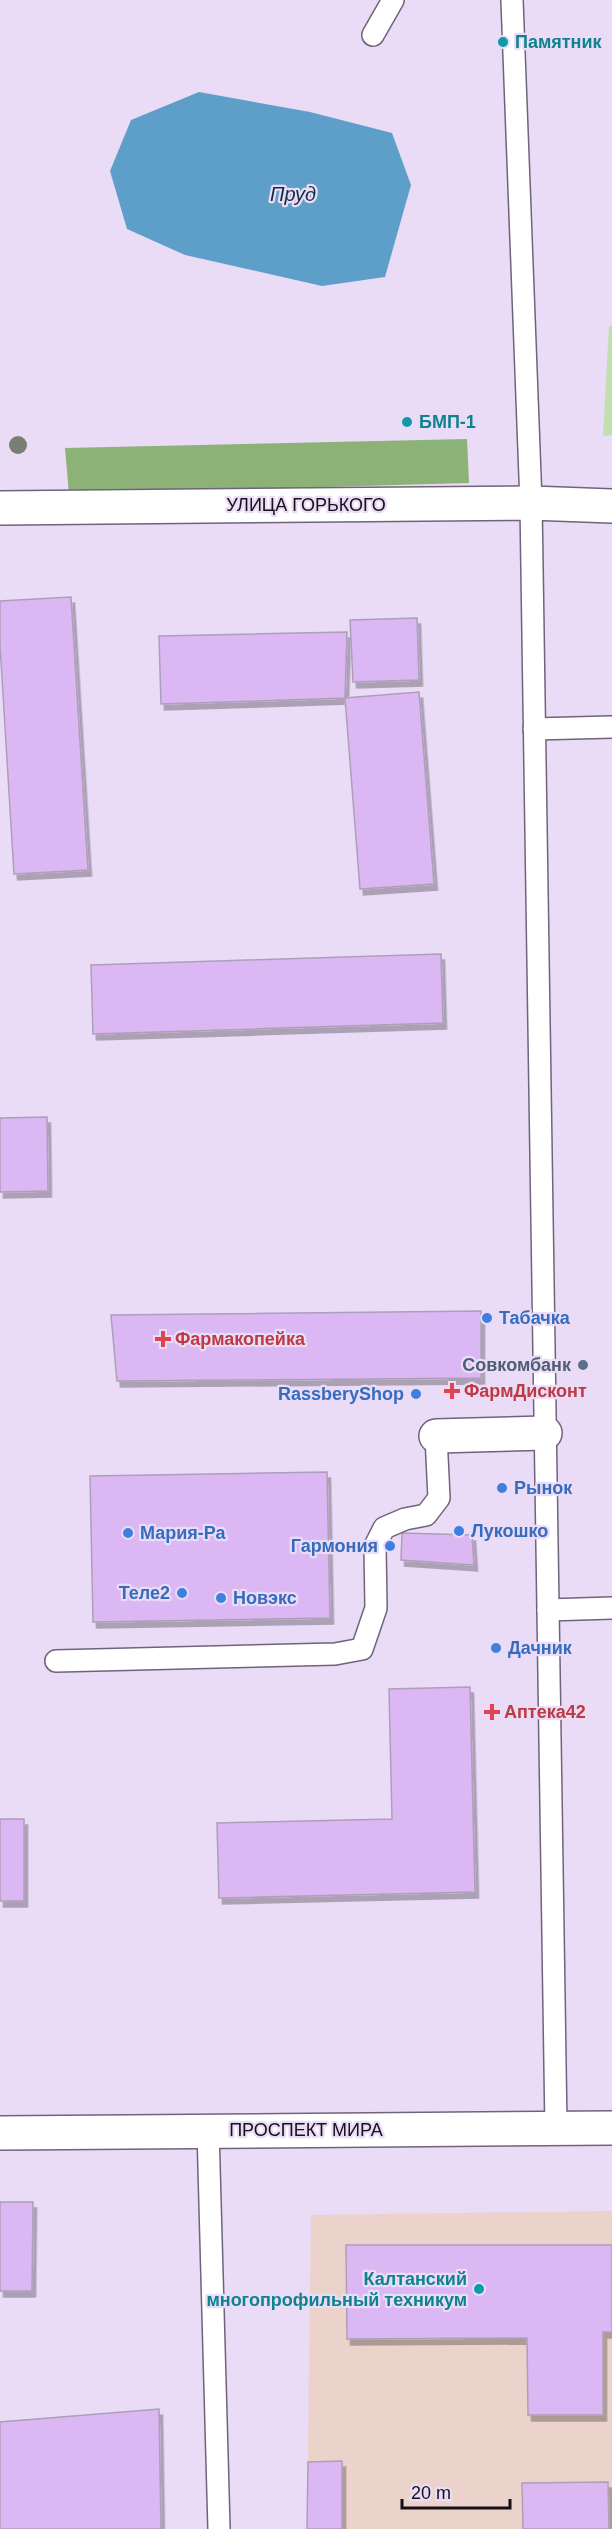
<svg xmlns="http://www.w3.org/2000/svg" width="612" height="2529" viewBox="0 0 612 2529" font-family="Helvetica,sans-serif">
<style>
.education{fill:#ebd2cb}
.green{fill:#c2dfb1}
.forest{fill:#8db277}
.water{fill:#5e9fc9}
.building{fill:#dbb7f4;stroke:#ae9fb8;stroke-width:1.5;filter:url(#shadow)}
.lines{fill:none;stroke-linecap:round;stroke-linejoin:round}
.lane-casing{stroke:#70637a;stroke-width:24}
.street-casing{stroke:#70637a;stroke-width:36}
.lane{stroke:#fff;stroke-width:21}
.street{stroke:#fff;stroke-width:33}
.tree{fill:#777e72}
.culture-dot{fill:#0f9aa8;stroke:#eadbf6;stroke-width:2}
.shop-dot{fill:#3f7fe0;stroke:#eadbf6;stroke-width:2}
.health-dot{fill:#e0444e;stroke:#eadbf6;stroke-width:2}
.service-dot{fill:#5c6f8a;stroke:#eadbf6;stroke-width:2}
.labels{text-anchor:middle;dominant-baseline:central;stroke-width:4.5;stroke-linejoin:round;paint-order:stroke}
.culture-label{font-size:18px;font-weight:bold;fill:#0d838f;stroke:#eadbf6;text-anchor:start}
.street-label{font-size:18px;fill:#161019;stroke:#eadbf6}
.shop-label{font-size:18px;font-weight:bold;fill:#366cbe;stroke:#eadbf6;text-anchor:start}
.health-label{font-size:18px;font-weight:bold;fill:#be3a42;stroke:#eadbf6;text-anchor:start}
.service-label{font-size:18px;font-weight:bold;fill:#4e5e75;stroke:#eadbf6;text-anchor:end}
.water-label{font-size:20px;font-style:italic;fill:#0f2d3f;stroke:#eadbf6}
</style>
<defs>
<filter id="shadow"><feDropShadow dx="3.5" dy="6" stdDeviation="0" flood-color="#0004"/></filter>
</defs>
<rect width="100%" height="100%" fill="#eadbf6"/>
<path class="education" d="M612,2211V2529H307L311,2215Z"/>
<path class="green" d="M609,326H612V435L603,436Z"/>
<path class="forest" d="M467,439L469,483L69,494L65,448Z"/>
<path class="water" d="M199,92L310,112L392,133L411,185L385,277L322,286L185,255L127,229L110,171L131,120Z"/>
<g class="building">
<path d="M71,597L88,870L14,874L0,645V601Z"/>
<path d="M417,618L419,680L353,682L350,620Z"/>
<path d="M347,632L345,698L161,704L159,636Z"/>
<path d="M419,692L434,884L360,889L345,698Z"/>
<path d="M441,954L443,1023L93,1034L91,965Z"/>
<path d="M47,1117L48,1191L0,1192V1118Z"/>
<path d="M481,1311V1378L117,1381L111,1315Z"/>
<path d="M327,1472L330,1618L93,1622L90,1476Z"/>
<path d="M402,1533L472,1535L474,1565L401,1560Z"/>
<path d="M470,1687L475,1892L219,1898L217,1823L392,1819L389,1689Z"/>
<rect x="0" y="1819" width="24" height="82"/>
<path d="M0,2202H33L32,2291H0Z"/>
<path d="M346,2245H612V2332H603V2415H528L527,2338L347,2339Z"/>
<path d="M159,2409L161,2529H0V2422Z"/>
<path d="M342,2461V2529H307L308,2462Z"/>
<path d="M608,2482L609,2529H523L522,2483Z"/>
</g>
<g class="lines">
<defs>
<g id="lane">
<path d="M512,0L531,503L556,2129"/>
<path d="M373,35L393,0"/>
<path d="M534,729L612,727"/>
<path d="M548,1610L612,1608"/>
<path d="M56,1661L335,1654L362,1649L376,1608L375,1546L384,1528L405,1519L426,1515L439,1498L436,1436"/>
<path d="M208,2130L219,2529"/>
</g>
<g id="street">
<path d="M0,508L531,503L612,506"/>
<path d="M436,1436L545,1433"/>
<path d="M0,2133L612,2128"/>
</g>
</defs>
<use href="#lane" class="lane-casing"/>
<use href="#street" class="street-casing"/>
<use href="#lane" class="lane"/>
<use href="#street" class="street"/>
</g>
<circle class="tree" cx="18" cy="445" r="9"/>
<g class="culture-dot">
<circle cx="503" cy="42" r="6"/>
<circle cx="407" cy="422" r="6"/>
<circle cx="479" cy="2289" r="6"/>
</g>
<g class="shop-dot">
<circle cx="487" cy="1318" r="6"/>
<circle cx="416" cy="1394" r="6"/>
<circle cx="502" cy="1488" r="6"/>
<circle cx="459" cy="1531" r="6"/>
<circle cx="128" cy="1533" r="6"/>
<circle cx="390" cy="1546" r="6"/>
<circle cx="182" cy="1593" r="6"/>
<circle cx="221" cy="1598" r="6"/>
<circle cx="496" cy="1648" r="6"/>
</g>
<g class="health-dot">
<path d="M160 1330h6v6h6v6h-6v6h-6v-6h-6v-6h6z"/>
<path d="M449 1382h6v6h6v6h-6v6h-6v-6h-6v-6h6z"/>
<path d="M489 1703h6v6h6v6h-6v6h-6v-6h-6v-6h6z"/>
</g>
<circle class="service-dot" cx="583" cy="1365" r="6"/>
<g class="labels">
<g class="culture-label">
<text x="515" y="42">Памятник</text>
<text x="419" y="422">БМП-1</text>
<text x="467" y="2279" text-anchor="end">Калтанский<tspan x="467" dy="21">многопрофильный техникум</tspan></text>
</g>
<g class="street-label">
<text x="306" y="505">УЛИЦА ГОРЬКОГО</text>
<text x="306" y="2130">ПРОСПЕКТ МИРА</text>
</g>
<g class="shop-label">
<text x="499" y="1318">Табачка</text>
<text x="404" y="1394" text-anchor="end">RassberyShop</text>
<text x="514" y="1488">Рынок</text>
<text x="471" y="1531">Лукошко</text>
<text x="140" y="1533">Мария-Ра</text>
<text x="378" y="1546" text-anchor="end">Гармония</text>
<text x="170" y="1593" text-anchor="end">Теле2</text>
<text x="233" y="1598">Новэкс</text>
<text x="508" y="1648">Дачник</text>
</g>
<g class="health-label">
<text x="175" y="1339">Фармакопейка</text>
<text x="464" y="1391">ФармДисконт</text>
<text x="504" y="1712">Аптека42</text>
</g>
<g class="service-label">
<text x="571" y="1365">Совкомбанк</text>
</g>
<g class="water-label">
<text x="293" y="194">Пруд</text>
</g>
</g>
<path d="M402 2499v9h108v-9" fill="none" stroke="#161019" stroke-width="3"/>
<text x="411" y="2499" font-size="18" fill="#161019" stroke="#eadbf6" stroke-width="4.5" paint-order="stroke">20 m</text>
</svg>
